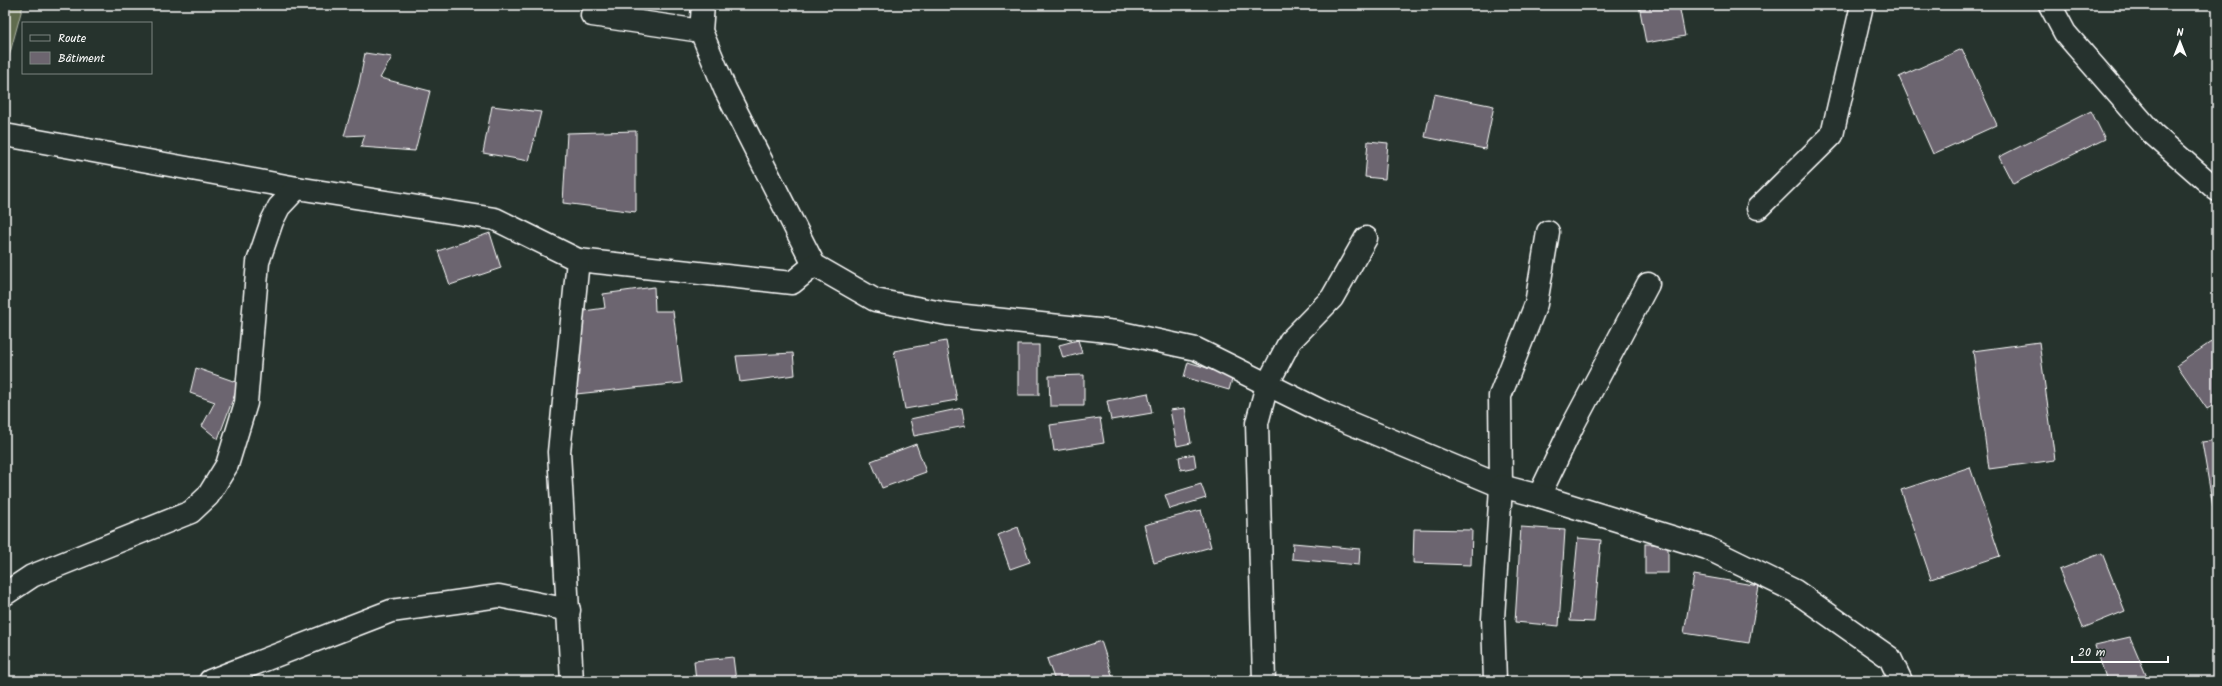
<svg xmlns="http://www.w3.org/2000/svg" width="2222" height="686" viewBox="0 0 2222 686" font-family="Kalam,sans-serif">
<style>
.green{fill:#606c4e;stroke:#b0b6a6}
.building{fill:#6c656f;stroke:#fff}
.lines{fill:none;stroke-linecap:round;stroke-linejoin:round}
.minor-casing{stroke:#fff;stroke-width:25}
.minor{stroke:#26332d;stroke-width:22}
</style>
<rect width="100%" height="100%" fill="#26332d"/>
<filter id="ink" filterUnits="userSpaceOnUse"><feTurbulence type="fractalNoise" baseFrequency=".025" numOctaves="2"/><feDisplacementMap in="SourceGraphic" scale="8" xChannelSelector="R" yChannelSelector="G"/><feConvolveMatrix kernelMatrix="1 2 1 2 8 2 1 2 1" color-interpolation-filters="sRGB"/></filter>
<g filter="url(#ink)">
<path class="green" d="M5,5H23L5,71Z"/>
<g class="building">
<path d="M1639,5H1679L1685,36L1646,43Z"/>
<path d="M1962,49L1997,125L1933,154L1899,77Z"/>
<path d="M365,53L392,57L380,78L430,91L415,151L361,147L365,135L344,136L359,84Z"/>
<path d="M1434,94L1494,106L1485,149L1425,137Z"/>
<path d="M492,106L541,112L529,161L483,153Z"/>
<path d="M2091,111L2105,139L2013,184L1999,157Z"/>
<path d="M636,131V212L563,203L567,133Z"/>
<path d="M1368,141L1388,143L1385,179L1365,177Z"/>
<path d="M490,233L501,268L450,285L438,251Z"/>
<path d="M654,287L655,311H673L682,383L576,394L577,312L605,308L603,294Z"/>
<path d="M2217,338V403L2207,409L2177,365Z"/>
<path d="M1078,340L1082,353L1063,358L1059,345Z"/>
<path d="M946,341L957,400L905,409L894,351Z"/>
<path d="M2039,342L2055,460L1989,469L1973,351Z"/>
<rect x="1018" y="345" width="21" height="50"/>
<path d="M793,353L795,375L740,382L736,356Z"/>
<path d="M1188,362L1233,376L1229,390L1184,377Z"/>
<path d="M196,368L239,383L218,439L202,426L215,402L190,393Z"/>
<path d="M1084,375V406H1050L1049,376Z"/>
<path d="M1148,393L1152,413L1111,420L1107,401Z"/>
<path d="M962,408L965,426L914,436L910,419Z"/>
<path d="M1185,408L1191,443L1177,446L1170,410Z"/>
<path d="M1100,418L1104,443L1054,451L1050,425Z"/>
<path d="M2217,440V506L2213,507L2202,442Z"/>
<path d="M916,444L926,472L882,488L871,461Z"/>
<path d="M1194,454L1196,467L1181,470L1179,457Z"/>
<path d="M1970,467L2000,556L1931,579L1901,490Z"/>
<path d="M1201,484L1206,498L1170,509L1165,495Z"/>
<path d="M1201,510L1211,547L1154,563L1144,525Z"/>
<path d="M1018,527L1030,562L1010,569L998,535Z"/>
<path d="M1521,527L1565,530L1559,626L1515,622Z"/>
<path d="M1414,529L1472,530L1471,565L1413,563Z"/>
<path d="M1578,538L1601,540L1594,622L1570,621Z"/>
<path d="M1293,543L1360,549L1359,565L1292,559Z"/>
<rect x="1645" y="544" width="23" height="29"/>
<path d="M2102,553L2125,611L2083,628L2059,570Z"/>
<path d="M1694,575L1759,586L1749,643L1684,633Z"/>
<path d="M2130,637L2147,677L2133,681H2107L2095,645Z"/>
<path d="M1101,641L1114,681H1055L1047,659Z"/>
<path d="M733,657L736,681H696L694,661Z"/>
</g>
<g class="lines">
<defs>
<g id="minor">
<path d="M703,5L701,31L725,89L814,265L875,300L947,314L1117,332L1196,349L1321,411L1501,486L1500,396L1536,304L1548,232"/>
<path d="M2050,5L2065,33L2153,134L2217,190"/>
<path d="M592,15L701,31"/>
<path d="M5,135L297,188"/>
<path d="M1758,208L1832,135L1862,5"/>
<path d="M578,260L792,283L814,265"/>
<path d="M1539,496L1572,427L1648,284"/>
<path d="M5,594L32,576L191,512L208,496L227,465L246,403L258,262L272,221L279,207L297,188L495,219L578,260L559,452L572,681"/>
<path d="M210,681L391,611L499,596L569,610"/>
<path d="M1264,681L1257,423L1267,385L1290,341L1332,298L1366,238"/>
<path d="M1495,681L1493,619L1501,486L1539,496L1707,548L1795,591L1890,658L1901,681"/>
</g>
</defs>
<use href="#minor" class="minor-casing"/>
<use href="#minor" class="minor"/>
</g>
</g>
<rect width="2222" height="686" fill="none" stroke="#26332d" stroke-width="20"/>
<rect x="10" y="10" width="2202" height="666" fill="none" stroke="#fff" stroke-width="1.5" filter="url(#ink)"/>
<rect x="22" y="22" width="130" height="52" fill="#26332d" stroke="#7d8581"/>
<rect x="30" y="35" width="20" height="6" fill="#26332d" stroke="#7d8581"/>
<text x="58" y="42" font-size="12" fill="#ffffff">Route</text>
<rect x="30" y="52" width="20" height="12" fill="#6c656f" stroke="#7d8581"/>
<text x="58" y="62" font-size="12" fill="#ffffff">Bâtiment</text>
<g transform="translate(2180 42)" stroke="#26332d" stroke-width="3" paint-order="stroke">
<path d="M0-3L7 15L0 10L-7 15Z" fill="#ffffff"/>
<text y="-6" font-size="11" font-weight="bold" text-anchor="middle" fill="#ffffff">N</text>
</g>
<path d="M2072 656v6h96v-6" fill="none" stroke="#ffffff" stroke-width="2"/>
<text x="2078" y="656" font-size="12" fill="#ffffff" stroke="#26332d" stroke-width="3" paint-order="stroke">20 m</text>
</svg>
